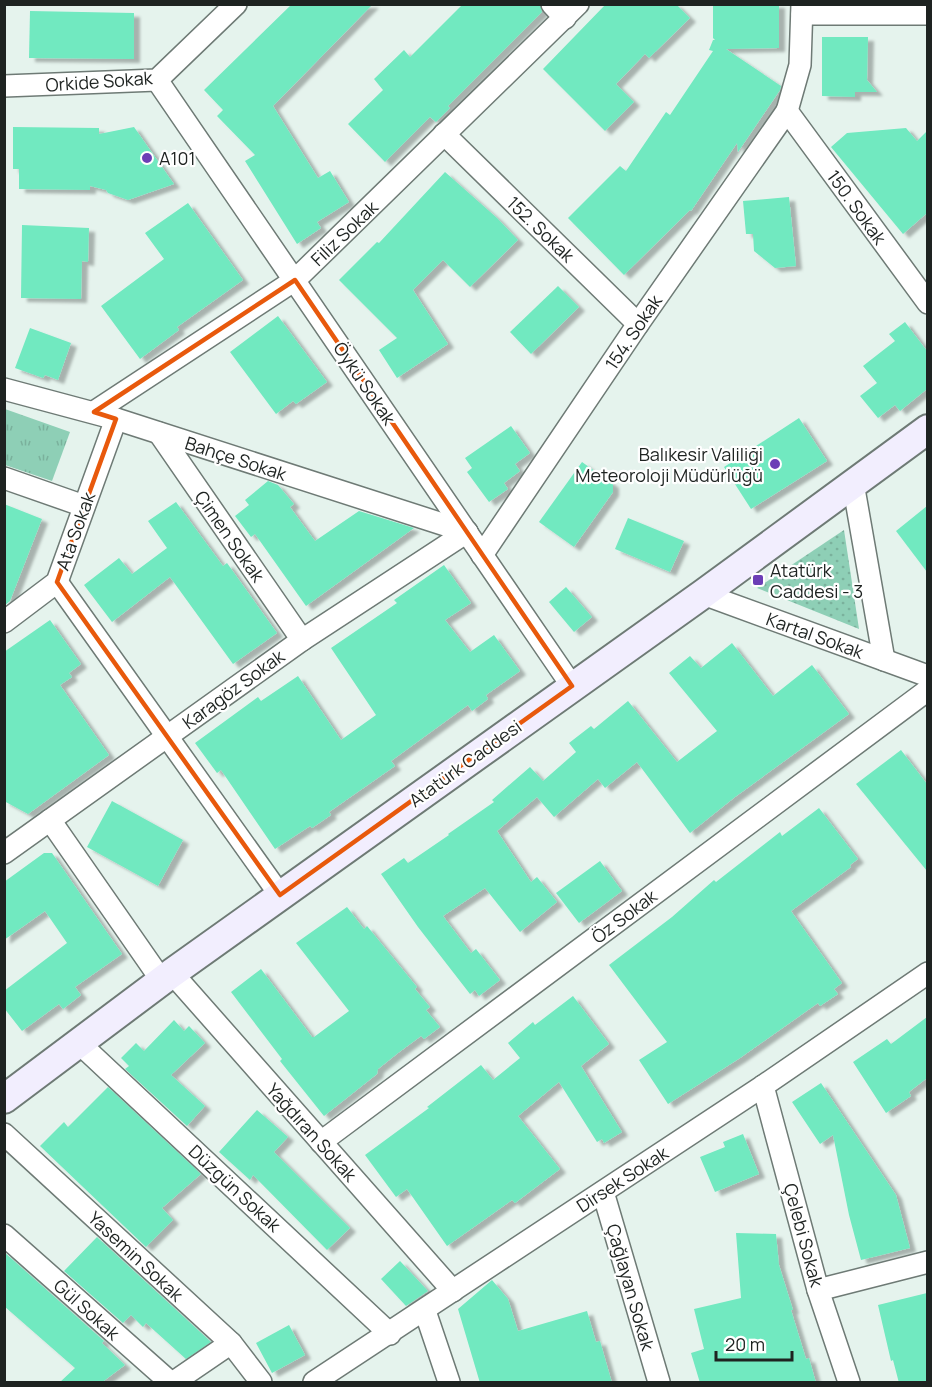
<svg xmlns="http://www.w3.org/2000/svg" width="932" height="1387" viewBox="0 0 932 1387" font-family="Manrope,sans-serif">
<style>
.grass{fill:url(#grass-dots)}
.park{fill:url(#park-tufts)}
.building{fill:#71e9c0;filter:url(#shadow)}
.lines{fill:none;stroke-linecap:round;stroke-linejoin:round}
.minor-casing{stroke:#6e7a75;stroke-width:24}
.secondary-casing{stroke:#6e7a75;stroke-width:32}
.minor{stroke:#fff;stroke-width:21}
.secondary{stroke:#f2eefe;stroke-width:28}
.marked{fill:none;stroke:#e8590c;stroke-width:4.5;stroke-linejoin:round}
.poi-dot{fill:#6c3eb6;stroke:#fff;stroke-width:2}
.labels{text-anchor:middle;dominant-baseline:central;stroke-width:4.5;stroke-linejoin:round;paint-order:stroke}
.street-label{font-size:18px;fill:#1e2321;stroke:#fff}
.poi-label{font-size:18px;fill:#1e2321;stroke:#fff;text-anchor:start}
</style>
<defs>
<pattern id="grass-dots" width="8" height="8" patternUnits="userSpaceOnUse" patternTransform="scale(1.5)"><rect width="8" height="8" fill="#8ecfb6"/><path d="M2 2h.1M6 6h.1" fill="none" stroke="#7ab19c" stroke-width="1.8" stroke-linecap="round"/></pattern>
<pattern id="park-tufts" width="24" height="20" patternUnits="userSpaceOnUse" patternTransform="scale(1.5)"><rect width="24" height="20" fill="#8ecfb6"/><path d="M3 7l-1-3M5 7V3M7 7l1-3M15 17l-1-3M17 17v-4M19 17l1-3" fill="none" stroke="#7ab19c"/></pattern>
<filter id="shadow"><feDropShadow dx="6" dy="4" stdDeviation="1.5" flood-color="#0004"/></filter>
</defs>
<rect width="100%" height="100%" fill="#e5f3ed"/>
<path class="grass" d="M844,530L859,629L757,588Z"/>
<path class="park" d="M5,409L70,432L52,481L5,465Z"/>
<g class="building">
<path d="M292,4H373L273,106L318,178L330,171L349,202L317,222L321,228L297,244L245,161L255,155L217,116L223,110L204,90Z"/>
<path d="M463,4H540L542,12L448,106L450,108L436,122L430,117L385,162L348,124L383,90L374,79L404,50L410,57Z"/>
<path d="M606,4H676L690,18L649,58L645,54L616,84L634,102L605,131L543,69Z"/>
<path d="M713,4H779V48L726,49L781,86L780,90L738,152L737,143L691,211L690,210L624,275L568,218L620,166L626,171L666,112L670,115L713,51L709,50L713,40H715L713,38Z"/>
<path d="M30,11L134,13V59L29,58Z"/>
<path d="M822,37H868L867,80L877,92H855V97L822,96Z"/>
<path d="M13,127L99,128V134L134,127L174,184L128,200L108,193L106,190L90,186V190L19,189V169H13Z"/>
<path d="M906,128L917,141L927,131V213L903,234L831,147L847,133Z"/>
<path d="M445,172L497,218L518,240L470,287L443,260L413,290L448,344L397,378L379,350L397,338L339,280L377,242L379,243Z"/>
<path d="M789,197L796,266L775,268L754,251L753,234H746L743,201Z"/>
<path d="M188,203L243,280L177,327L179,330L140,359L101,306L164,259L145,233Z"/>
<path d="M22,225L89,228L88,262L82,261L81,299L21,298Z"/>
<path d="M558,286L579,307L531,354L510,332Z"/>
<path d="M278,316L327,382L296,404L293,401L276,414L230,352Z"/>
<path d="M905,322L927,351V389L900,411L895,405L878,418L860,396L877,383L863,366L895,341L889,334Z"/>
<path d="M30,328L71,343L58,380L45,375L43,378L15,368Z"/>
<path d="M799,418L827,461L751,509L724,467Z"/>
<path d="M511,426L530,453L515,464L520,471L504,483L508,489L489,502L467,472L472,468L465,458Z"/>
<path d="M582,462L613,484V492L574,547L539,522Z"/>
<path d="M268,481L278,485L294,504L290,507L315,541L359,511L414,528L306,606L255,534L251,537L235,516L249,505L245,500Z"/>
<path d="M176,502L223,566L227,563L277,633L233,664L170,577L112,622L84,585L119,558L132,574L167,548L148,521Z"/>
<path d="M4,504L42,519L10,601L4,606Z"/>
<path d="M927,506V572L896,531Z"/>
<path d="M628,518L684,541L670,572L615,549Z"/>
<path d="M444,565L471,603L445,620L470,652L494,635L520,671L486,695L488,699L472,711L468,705L391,761L395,766L329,812L331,815L312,828L310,826L275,849L221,770L217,773L195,743L258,697L261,701L298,676L341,740L376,715L331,648L397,603L394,600Z"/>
<path d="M566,587L592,617L574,632L549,602Z"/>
<path d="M50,620L81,664L69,673L72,677L60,685L109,755L28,814L4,801V652Z"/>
<path d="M732,643L773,696L812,665L849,714L735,797L690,833L637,762L605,788L598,779L554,817L537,797L497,831L531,882L537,877L557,902L520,932L485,888L443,916L471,953L476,949L500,980L479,996L475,990L470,994L418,927L381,874L404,858L408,863L449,835L448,834L494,802L492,800L530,767L543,781L576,752L569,743L591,726L594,729L628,701L677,762L717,731L669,673L690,656L701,668Z"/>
<path d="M901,750L927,784V871L856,784Z"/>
<path d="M112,801L183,840L158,886L87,847Z"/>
<path d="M819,808L858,859L850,865L851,867L791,911L842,983L834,989L838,994L820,1006L818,1003L740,1058L668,1104L639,1060L667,1042L609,965L672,917L714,880L716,882L780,832L782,836Z"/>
<path d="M44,853H52L122,954L75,987L81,995L63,1009L59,1004L22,1031L4,1008V991L67,943L45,911L4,940V882Z"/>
<path d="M600,861L622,891L579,923L556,893Z"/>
<path d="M347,907L364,929L367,926L417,987L415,989L430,1007L426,1010L440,1027L424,1039L421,1036L398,1053L378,1069L377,1074L324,1116L280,1061L282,1059L231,992L261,969L312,1037H314L349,1011L296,943Z"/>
<path d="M573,996L609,1044L581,1066L622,1132L604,1143L602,1139L597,1142L559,1082L518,1116L560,1169L515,1203L512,1200L447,1246L407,1189L396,1197L365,1155L429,1108L427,1107L481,1065L493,1080L520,1058L508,1043L533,1022L535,1025Z"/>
<path d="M927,1017V1078L909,1092L911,1096L886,1113L853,1062L887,1039L891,1044Z"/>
<path d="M174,1020L184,1031L189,1026L205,1043L171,1075L205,1106L187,1126L125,1069L129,1066L121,1058L136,1043L144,1051Z"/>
<path d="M821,1083L896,1195L910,1248L861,1260L849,1215L833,1135L820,1144L792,1102Z"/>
<path d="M108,1087L201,1174L162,1208L173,1220L146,1247L40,1146L64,1122L68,1127Z"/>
<path d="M257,1110L288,1137L274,1152L350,1228L327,1250L253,1175L250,1180L219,1152Z"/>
<path d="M743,1134L759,1174L715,1192L700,1157L725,1147L723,1142Z"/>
<path d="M736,1233L776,1234L779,1265L793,1310H791L806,1359L809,1358L816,1383H700L691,1353L704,1349L694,1309L741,1298Z"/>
<path d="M97,1237L211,1342L186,1359L146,1323L143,1327L131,1315L123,1323L64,1271Z"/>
<path d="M4,1252L104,1341L102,1343L125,1365L101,1383H59L75,1368L4,1306Z"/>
<path d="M400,1261L428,1291L406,1306L381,1279Z"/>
<path d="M492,1280L508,1299L518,1331L587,1311L596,1342L600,1341L612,1383H480L458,1309Z"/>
<path d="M927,1293V1383H899L893,1360L891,1361L878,1305Z"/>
<path d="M289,1325L305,1355L272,1373L256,1343Z"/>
</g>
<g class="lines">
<defs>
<g id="minor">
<path d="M552,4L565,18"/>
<path d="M802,14H928"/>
<path d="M157,80L572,686"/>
<path d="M4,86L157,80L236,4"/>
<path d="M787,111L928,303"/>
<path d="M444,134L638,324"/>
<path d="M4,389L116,419L467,532"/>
<path d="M94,412L295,280L578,4"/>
<path d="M159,433L302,640"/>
<path d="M4,478L84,506"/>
<path d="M853,483L884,660"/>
<path d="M482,555L638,324L787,111L800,65L802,4"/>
<path d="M57,582L280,895"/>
<path d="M703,594L928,676"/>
<path d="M4,622L57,582L116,419"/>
<path d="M50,820L162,981"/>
<path d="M4,853L302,640L467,532"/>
<path d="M172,973L453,1291"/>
<path d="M79,1043L390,1334"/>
<path d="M763,1086L818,1290L849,1382"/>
<path d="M4,1134L231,1343L261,1382"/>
<path d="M321,1142L928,690"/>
<path d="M603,1192L659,1382"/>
<path d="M4,1235L170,1382"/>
<path d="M818,1290L928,1262"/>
<path d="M425,1311L449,1382"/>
<path d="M174,1382L231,1343"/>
<path d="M314,1382L763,1086L928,973"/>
</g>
<path id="secondary" d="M4,1099L172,973L703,594L928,429"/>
</defs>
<use href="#minor" class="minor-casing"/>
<use href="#secondary" class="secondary-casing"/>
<use href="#minor" class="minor"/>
<use href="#secondary" class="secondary"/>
</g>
<path class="marked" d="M295,280L572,686L280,895L57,582L116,419L94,412Z"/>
<g class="poi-dot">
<circle cx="147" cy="158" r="6"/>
<circle cx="775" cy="464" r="6"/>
<rect x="752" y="574" width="12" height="12" rx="3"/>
</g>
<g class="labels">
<g class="street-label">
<text transform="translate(99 81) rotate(-4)">Orkide Sokak</text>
<text transform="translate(857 207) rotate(54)">150. Sokak</text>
<text transform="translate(541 229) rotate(44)">152. Sokak</text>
<text transform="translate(344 233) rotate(-44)">Filiz Sokak</text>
<text transform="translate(633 332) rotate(-56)">154. Sokak</text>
<text transform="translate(365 383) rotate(56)">Öykü Sokak</text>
<text transform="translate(236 458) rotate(18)">Bahçe Sokak</text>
<text transform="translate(75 531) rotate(-70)">Ata Sokak</text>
<text transform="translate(230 536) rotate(55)">Çimen Sokak</text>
<text transform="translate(815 635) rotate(20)">Kartal Sokak</text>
<text transform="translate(233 689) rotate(-36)">Karagöz Sokak</text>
<text transform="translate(465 763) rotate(-36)">Atatürk Caddesi</text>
<text transform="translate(624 916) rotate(-37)">Öz Sokak</text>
<text transform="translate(312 1132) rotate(48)">Yağdıran Sokak</text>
<text transform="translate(622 1179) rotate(-33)">Dirsek Sokak</text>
<text transform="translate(235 1188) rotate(43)">Düzgün Sokak</text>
<text transform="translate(804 1235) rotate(75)">Çelebi Sokak</text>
<text transform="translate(136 1256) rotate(43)">Yasemin Sokak</text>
<text transform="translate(631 1287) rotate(74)">Çağlayan Sokak</text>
<text transform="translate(87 1309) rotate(42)">Gül Sokak</text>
</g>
<g class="poi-label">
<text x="159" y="158">A101</text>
<text x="763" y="454" text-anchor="end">Balıkesir Valiliği<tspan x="763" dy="21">Meteoroloji Müdürlüğü</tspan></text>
<text x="770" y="570">Atatürk<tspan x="770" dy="21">Caddesi - 3</tspan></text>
</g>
</g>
<rect width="932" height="1387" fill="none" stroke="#1e2321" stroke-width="12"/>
<path d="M716 1351v9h76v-9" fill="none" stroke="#1e2321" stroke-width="3"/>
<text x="725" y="1351" font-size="18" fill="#1e2321" stroke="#ffffff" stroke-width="4.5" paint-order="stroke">20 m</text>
</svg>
